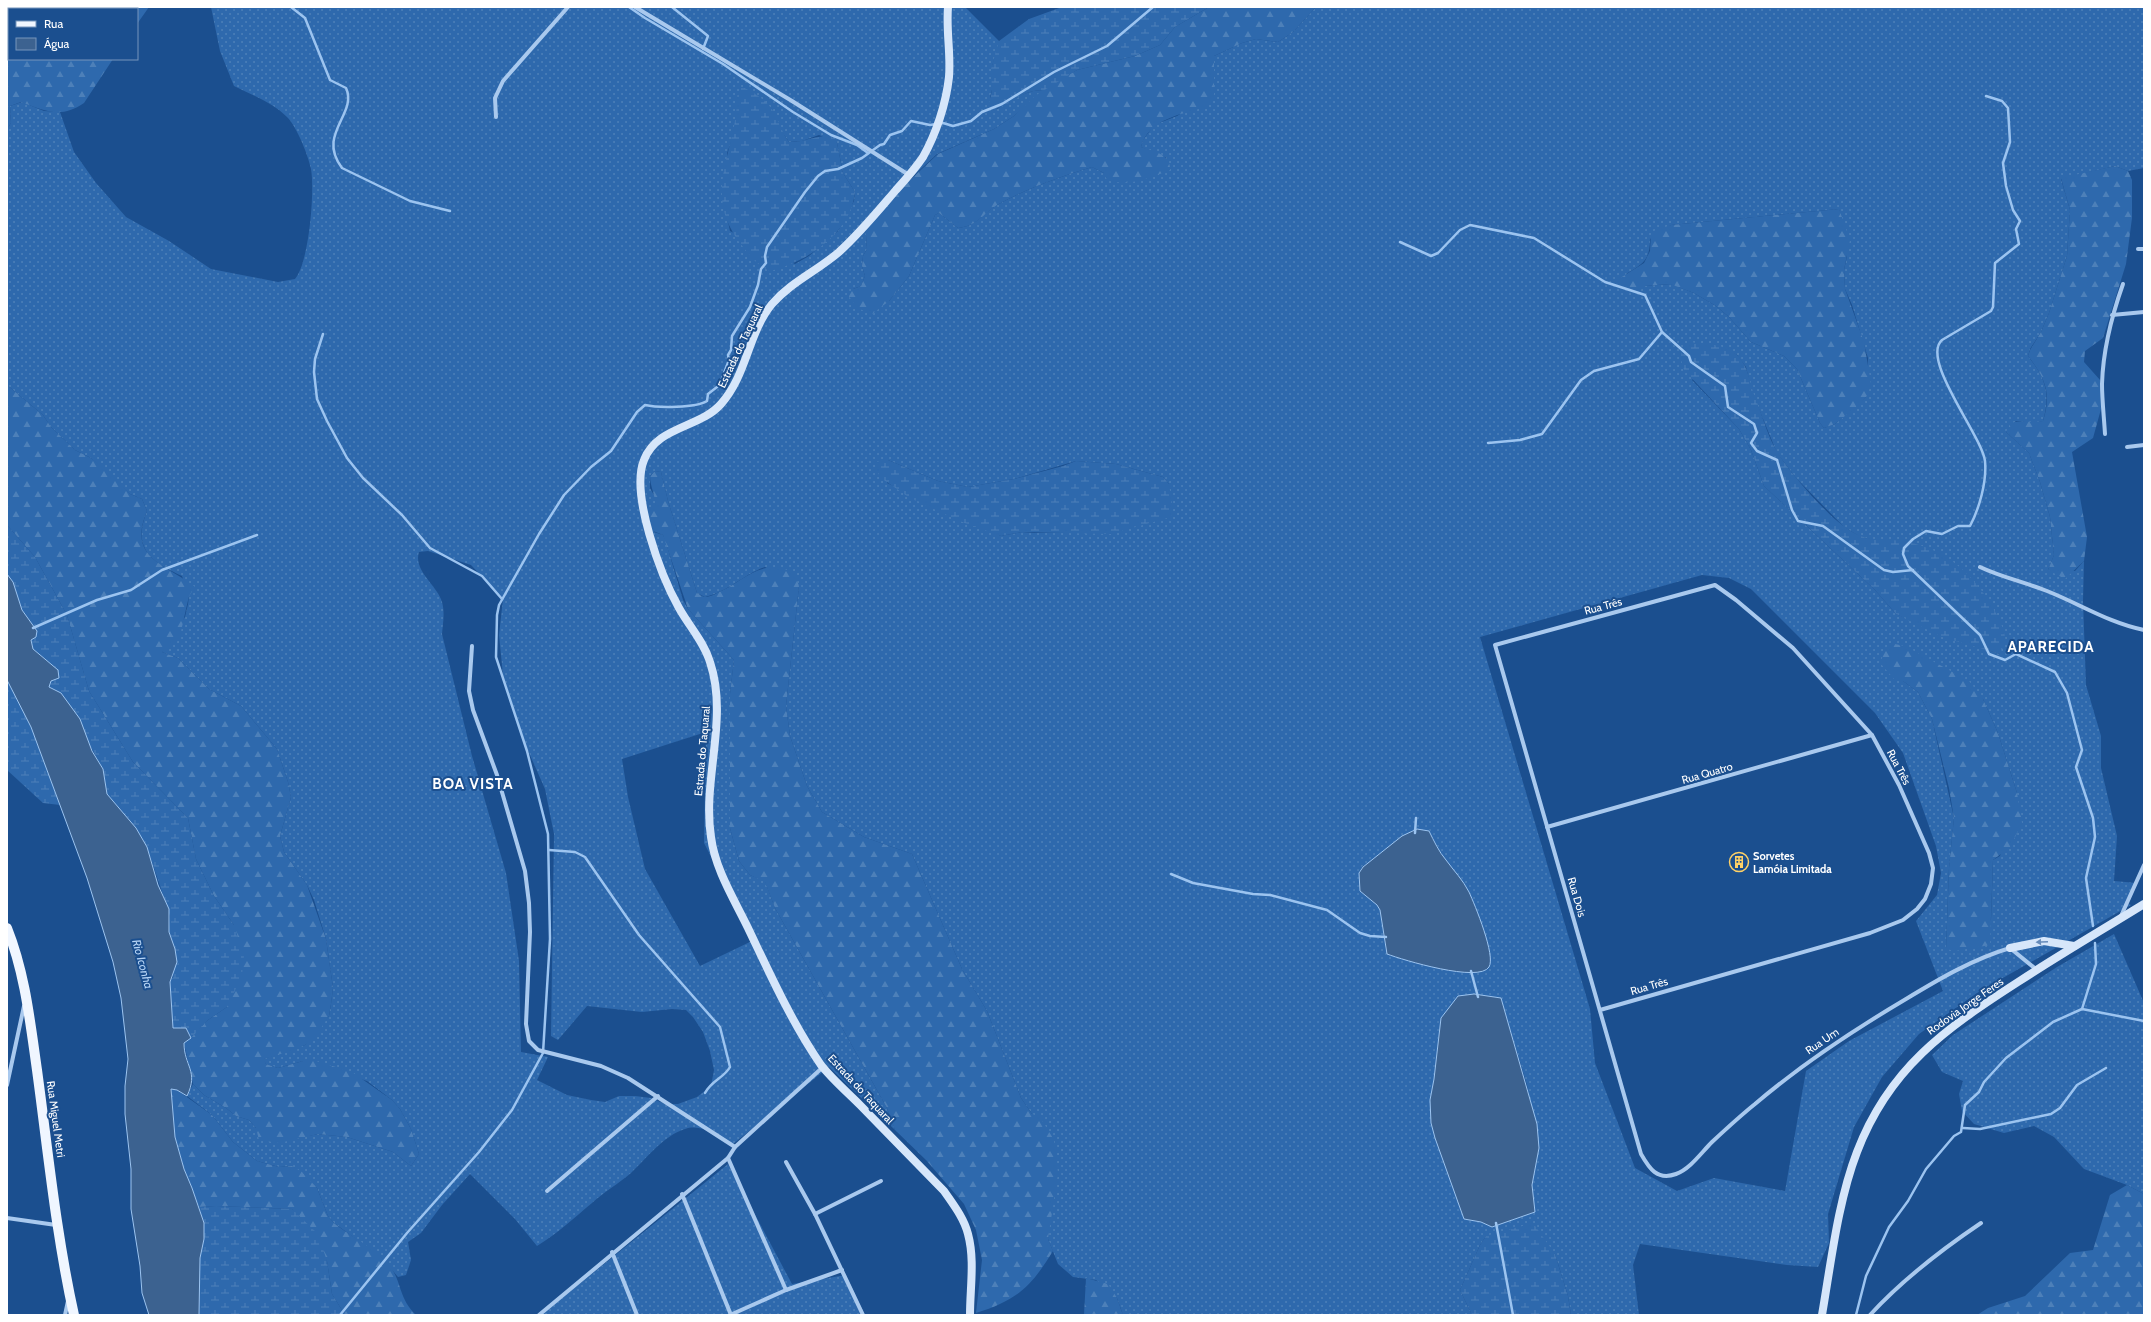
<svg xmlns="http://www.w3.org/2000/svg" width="2151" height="1322" viewBox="0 0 2151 1322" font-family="Cabin,sans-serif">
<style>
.grass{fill:url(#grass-dots);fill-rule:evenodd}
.forest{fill:url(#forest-firs)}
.wetland{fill:url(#wetland-marsh)}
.water{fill:#3c6290;stroke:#9cc4f0}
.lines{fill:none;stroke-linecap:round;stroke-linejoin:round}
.stream{stroke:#9cc4f0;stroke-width:2.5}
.street{stroke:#a9c9ee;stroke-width:4}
.secondary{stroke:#d6e6fa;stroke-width:8}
.primary{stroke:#f0f6ff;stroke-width:10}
.oneway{fill:#668bba}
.labels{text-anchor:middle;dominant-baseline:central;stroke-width:4;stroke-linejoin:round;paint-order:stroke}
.street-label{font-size:11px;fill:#fff;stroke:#1b4f8f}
.poi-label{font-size:11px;font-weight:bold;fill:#fff;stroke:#1b4f8f;text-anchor:start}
.water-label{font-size:12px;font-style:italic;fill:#b5d3f5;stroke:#1b4f8f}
.district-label{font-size:15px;font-weight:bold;letter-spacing:1px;fill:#fff;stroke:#1b4f8f}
</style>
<defs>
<pattern id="grass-dots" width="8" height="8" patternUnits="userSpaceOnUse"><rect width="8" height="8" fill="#2e69ad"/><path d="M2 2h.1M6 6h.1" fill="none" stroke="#4d80b9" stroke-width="1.8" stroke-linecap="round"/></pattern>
<pattern id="forest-firs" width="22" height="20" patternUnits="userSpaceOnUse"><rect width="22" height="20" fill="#2e69ad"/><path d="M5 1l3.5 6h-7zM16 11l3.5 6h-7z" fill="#4d80b9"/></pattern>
<pattern id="wetland-marsh" width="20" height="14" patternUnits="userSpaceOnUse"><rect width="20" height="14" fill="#2e69ad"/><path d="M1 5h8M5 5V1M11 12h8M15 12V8" fill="none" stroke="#4d80b9"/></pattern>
</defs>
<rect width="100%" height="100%" fill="#1b4f8f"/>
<g class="grass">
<path d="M211,7H965L1000,42L992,66V90L990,97L997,109C1009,102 1029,88 1043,91L1014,116L994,129L937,154L865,221L867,249L863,256L862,266L865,276L861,286L853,289L889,301L909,276L935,215L939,213L958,228C977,226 981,215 997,205C1027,188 1060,177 1092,167L1104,173L1167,158L1141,147L1143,140L1154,125L1177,116L1214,94V56L1242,43L1256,39L1278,42L1293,32L1316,7H2144V168L2128,171L2115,166L2061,179L2070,210L2067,256L2049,313L2041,332L2030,349L2028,356C2045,378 2051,392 2043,421L2034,423L2016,421L2006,432L2029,453L2040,482L2050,517L2054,555L2048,570L2075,571L2084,561L2083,601L2086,685L2101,736V768L2117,836L2114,881L2137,883L2126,903L2131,905L1980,991L1919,1034L1882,1077L1854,1127L1828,1214L1829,1243L1818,1267L1787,1265L1640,1244L1633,1265L1639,1315H1571L1568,1296L1555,1254L1486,1236L1480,1245L1460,1290L1472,1315H1123L1117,1298L1096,1280L1073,1277L1058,1264L1048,1239L1050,1215L1032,1114L1021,1098L987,1011L962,969L912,854L864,837L822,812L807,786L790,736L786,706L799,586L765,567C743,575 728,592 705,597L697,593L668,501L661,472L655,471L650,476V488L656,499L654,532L663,535L665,539L683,600L688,609L734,660L730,694V828L739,861L750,875L765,881L775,908L887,1108L895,1130L829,1067L733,1144C720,1137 701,1123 685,1129C663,1136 647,1158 631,1173C618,1184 604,1192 592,1203C574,1218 558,1233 537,1246L515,1219L470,1174L442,1205L421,1233L408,1242L411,1260L406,1275L398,1277L382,1258L334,1223L328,1216L317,1188L292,1166L279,1167L257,1161L233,1142L212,1115L187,1096L193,1084L204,1095L226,1108L236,1116L249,1120L256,1128L308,1136L318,1134L347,1137L393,1152L411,1166L419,1154L411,1129L400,1109L392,1100L367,1081L303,1061L278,1068L266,1064L263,1059L305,1045L329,1016L331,1004L333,988L326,939L314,900L307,885L284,852L280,836L291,797L288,782L277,749L241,706L209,689L178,658L162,652L185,617L188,604L189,596L182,576C150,561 132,548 147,511L142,499L130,494L91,458L75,450L51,427L43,415L7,385V129L11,123L10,106L22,102L44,111L60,112L74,152L96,183L126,217L169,241L211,269L278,282L295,279C309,263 315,191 311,169C308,155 297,127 287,117C273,103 252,95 234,86L220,51ZM737,93L777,120L782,132L789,142L802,141L819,135L837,143L843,173L855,192L854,201L838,231L809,256L795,264L730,231L727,217V153L733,137L738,113ZM1839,209L1847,256L1844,270L1845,289L1852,305L1868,358L1867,396L1835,424L1824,428L1820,423L1797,369L1784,356L1751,342L1729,317L1716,306L1694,293L1671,284L1645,286L1626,274C1643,264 1650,260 1650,239L1671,225ZM1723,348L1737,355L1746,367L1752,392L1777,453L1796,478L1844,527L1859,536L1877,541H1902L2000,654L1972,645L1896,614L1875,590L1764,486L1751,450L1739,429L1692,380ZM888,460L938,481L968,487L1014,479L1076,461L1116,464L1163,477L1169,484L1081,532L1034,533L1022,532L1001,536L887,483ZM428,551L471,565L503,599L499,635L503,675L526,746L545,789L554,834L551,1036L558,1040L587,1006L642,1012L672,1009L686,1010L693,1017L703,1032L710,1051L714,1070L711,1086L697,1097L678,1104H665L651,1098L635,1096H619L605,1102L591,1100L567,1095L537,1080L548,1057L521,1052L519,961L506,873L472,756L442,634C443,623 445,613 442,602C437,585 413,571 419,552ZM1702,575L1729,578L1751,589L1875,713L1903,753L1936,846L1941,873L1937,895L1916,921L1943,991L1849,1041L1806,1071L1785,1191L1714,1178L1677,1191L1635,1168L1595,1063L1590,1009L1480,637ZM1903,681L1983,699L1998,733L2017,793L2000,856L1993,860L1991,920L1946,949L1949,868L1954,818L1932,719L1918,692ZM706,732L704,843L754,940L700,966L645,869L628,797L622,759ZM1429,831L1444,859L1386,951L1380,910L1377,905L1360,891L1359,872L1363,866ZM1474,994L1501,998L1527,1085L1539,1148L1532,1185L1535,1212L1492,1227L1481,1222L1464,1219L1430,1100L1434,1079L1441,1018Z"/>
<path d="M2114,934L2144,1003V1194L2127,1185L2084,1169L2054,1137L2034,1126L2004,1133L1974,1124L1962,1111L1959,1094L1963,1081L1942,1072L1932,1055L1953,1035L2057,967Z"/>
<path d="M728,1164L792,1284L846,1275L865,1315H541Z"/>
</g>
<g class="forest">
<path d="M7,7H149L137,24V9H9V59H113L84,103C61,119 45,111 21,102L10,106L11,123L7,129Z"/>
<path d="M1209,7H1316L1293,32L1278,42L1256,39L1242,43L1214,56V94L1206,107C1182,114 1148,119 1141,147C1153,151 1171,154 1170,170C1150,178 1128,187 1107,180L1104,173L1092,167C1060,177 1027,188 997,205C982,215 977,226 958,228L939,213L935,215L909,276L889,301L872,314L857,308L848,295L853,289L861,286L865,276L862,266L863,256L867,249L865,222L938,154L994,129L1014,116L1034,97L1051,84L1077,70L1135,56L1160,45L1175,27Z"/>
<path d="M2115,166L2128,171L2132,180V218L2126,264L2103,338L2085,351L2084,362L2100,380L2101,409L2093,438L2072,452L2087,537L2084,561L2065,579L2048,570L2054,555L2050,517L2040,482L2029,453L2006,432L2011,423C2021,420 2032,423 2043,421C2052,393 2045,378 2028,356L2030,350L2041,332L2049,313L2067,256L2070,210L2061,178Z"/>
<path d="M1839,209L1850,240L1844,270L1845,289L1864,342L1871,384L1867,396L1856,407L1835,424L1824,428L1820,423L1797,369L1784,356L1751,342L1729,317L1716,306L1694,293L1670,284L1645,286L1635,295L1614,282L1644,263L1650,251L1651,232L1671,225Z"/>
<path d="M7,385L43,415L51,427L75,450L91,458L112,475L130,494L142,499L147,511C127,559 165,563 195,587L189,596L179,640L162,652L178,658L209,689L241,706L277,749L288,782L291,797L280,836L284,852L307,885L326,939L333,988L331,1004L329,1016L315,1037L305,1045L294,1050L264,1059L266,1064L278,1068L303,1061H316L352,1072L392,1100L400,1109L411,1129L419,1154L411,1166L393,1152L347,1137L318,1134L279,1143L259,1140L256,1128L249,1120L236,1116L226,1108L204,1095L193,1084L184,1043L208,1020L227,1007L234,925L214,896L196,859L188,818L133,762L89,691L67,615L35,557L7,525Z"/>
<path d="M655,471L661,472L668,501L697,593C699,594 703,597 705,597C708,597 714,595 717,593C738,585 756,563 781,568C791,570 796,576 799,586L786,706L790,736L807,786L822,812L864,837L912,854L962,969L987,1011L1021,1098L1032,1114L1040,1117L1054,1140L1058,1173L1048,1239L1053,1251C1031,1287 1017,1300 976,1313L982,1260L976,1230L964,1204L926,1160L895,1130L887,1108L775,908L765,882L750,875L739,861L730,828V694L734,660L688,609L663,535L646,528L644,519L651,508L655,506C656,496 650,487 650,476Z"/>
<path d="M1889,643L1905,646L1969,681L1983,699L1998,733L2017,793L2022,823L2010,847L1993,860L1990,945L1955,951L1946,949L1949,868L1954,818L1949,788L1932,719L1918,692L1903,681L1894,679L1881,664L1883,653Z"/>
<path d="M171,1089L177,1090L212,1115L233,1142L257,1161L279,1167L292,1166L302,1172L317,1188L328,1216L334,1223C351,1237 381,1251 392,1269C402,1285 399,1298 416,1315H345L332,1294L327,1261L292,1209L216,1206L199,1207L184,1169L175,1137Z"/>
<path d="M2127,1185L2144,1194V1315H1977L1988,1308L2025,1296L2070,1253L2093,1250L2110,1195Z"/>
<path d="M1086,1278L1108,1284L1117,1298L1123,1315H1084Z"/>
</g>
<g class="wetland">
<path d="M1062,7H1209L1175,27L1160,45L1135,56L1077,70L1043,91C1024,87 1009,109 991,109L989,103L992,90L991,69L999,41L1029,19Z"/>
<path d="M742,87C754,92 766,100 773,111C780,121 781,132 789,142C804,142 816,135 831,136L837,143L843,173L855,192C851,233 807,262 770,271C758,266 751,257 743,247C698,192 739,151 737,93Z"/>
<path d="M1689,342C1704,344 1727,344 1738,356C1749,367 1750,386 1756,400C1763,417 1768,438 1778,453C1789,472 1827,515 1845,527C1866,543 1879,538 1902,541C1942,548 1967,568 1989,601C1995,611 2003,625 2005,637C2006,642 2002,649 2000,654L1942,637L1896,614L1875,590L1764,486L1751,450L1739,429L1684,370L1680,356Z"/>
<path d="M888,460L938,481L968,487L1014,479L1063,466L1076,461L1116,464L1163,477L1169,484L1172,503L1171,517L1111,534L1022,532L1001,536L962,522L910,498L881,478L876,470L875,462Z"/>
<path d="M7,525L35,557L67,615L89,691L133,762L188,818L196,859L214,896L234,925L244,955L242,976L227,1007L208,1020L191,1038L186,1028H173L170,982L173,977L175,949L169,932L170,916L147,847L136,828L107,794L103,769L61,693L49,687L52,665L33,649L31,640L37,631L22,610L13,582L7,574Z"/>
<path d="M7,680L31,727L60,805L43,803L7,770Z"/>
<path d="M216,1206L292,1209L318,1234L327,1261L332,1294L345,1315H199C198,1297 198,1277 200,1259C202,1238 206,1228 199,1207Z"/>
<path d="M1533,1223L1555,1254L1568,1296L1571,1315H1472L1460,1290L1480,1245L1486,1236Z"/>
</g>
<g class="water">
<path d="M7,574L13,582L22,610L37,631L36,637L31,640L33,649L58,670L59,678L51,681L49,687L61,693L80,719L92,751L103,769L107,794L136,828L147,847L158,885L169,909V932L175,949L177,962L170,982L173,1028H186L191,1038L184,1043C184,1066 199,1071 187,1096L177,1090L171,1089L175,1137L184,1169L192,1188L204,1223V1239L200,1258L199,1315H149L142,1293L140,1266L131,1209V1169L125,1114V1086L128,1059L121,998L113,962L87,878L31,727L7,680Z"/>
<path d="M1417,829L1429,831C1434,841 1439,852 1446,860C1454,871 1463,880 1469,892C1475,905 1496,956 1489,967C1479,983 1403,960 1387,954L1380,910L1377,905L1360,891L1359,873L1363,867L1402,836Z"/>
<path d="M1474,994L1501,998L1537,1124L1539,1148L1532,1185L1535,1212L1492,1227L1481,1222L1464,1219L1435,1138L1431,1123L1430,1100L1434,1079L1441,1018L1458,996Z"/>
</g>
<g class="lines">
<g class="stream">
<path d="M291,7L305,18L330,80L346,88C358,114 316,134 342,168L410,201L450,211"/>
<path d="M629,7L645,18L723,64L793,112L831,135L857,145L868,153"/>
<path d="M672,7L708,36L703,49"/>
<path d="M1986,96L2002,101L2008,108L2010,142L2003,163L2006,186L2013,210L2020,221L2016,229L2019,244L1995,263L1993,307L1991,311L1942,340C1920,359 1982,436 1985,461C1987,482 1979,509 1970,526H1958L1942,534L1926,531L1913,539L1904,548L1903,554L1908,566L1980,635L1989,654L2005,660L2016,654L2055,672L2067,693L2082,750L2076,767L2093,818L2095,837L2086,878L2093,926"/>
<path d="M1400,242L1431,256L1438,253L1460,230L1470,225L1534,238L1605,282L1645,295L1662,332L1689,356L1691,362L1725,386L1728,407L1754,424L1757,433L1751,443L1757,451L1777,460L1792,510L1798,521L1823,526L1884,570L1893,572L1913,570"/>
<path d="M323,334L315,359L314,372L317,399L327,421L347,458L363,478L402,515L430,548L482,576L502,599"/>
<path d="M1488,443L1520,440L1542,434L1581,380L1594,371L1639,359L1662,332"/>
<path d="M33,628L97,600L131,590L162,570L257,535"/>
<path d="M1415,833L1416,818"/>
<path d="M549,850L575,852L585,857L639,935L720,1027L730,1067C724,1078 712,1080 705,1093"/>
<path d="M1171,874L1193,883L1253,894L1270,895L1327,910L1360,933L1370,936L1386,937"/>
<path d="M1471,971L1478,997"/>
<path d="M2082,1009L2096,964L2095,943"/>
<path d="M1963,1128L1980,1129L2051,1114L2060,1108L2077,1085L2106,1068"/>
<path d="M1496,1223L1513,1315"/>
<path d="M340,1315L407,1233L479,1152L512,1110L543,1053L550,939L548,834L527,751L496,657L497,615L499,605L539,534L564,495L591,467L611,451L637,412L645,405C658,408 696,408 707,401L708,394L717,387L721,381L729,360L728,355L731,350L732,336L750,307L758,285L761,269L766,263L765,256L767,247L805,192L818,176L825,171L838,169L862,158L880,145L884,144L890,135L902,131L911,121L930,125L943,123L953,126L971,121L982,112L1002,104L1054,72L1107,46L1153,7"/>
<path d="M1856,1315L1866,1276L1889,1227L1908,1201L1926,1169L1954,1136L1961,1132L1965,1105L1979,1092L1984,1082L2006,1058L2053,1022L2082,1009L2144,1021"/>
</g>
<g class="street">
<path d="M635,7L792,101L909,175"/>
<path d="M496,117L495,98L503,81L568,7"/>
<path d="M2138,249H2144"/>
<path d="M2112,315L2144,312"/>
<path d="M2105,434C2104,417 2102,400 2102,384C2103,350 2112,315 2123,284"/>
<path d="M2127,447L2144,445"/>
<path d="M1980,567C2001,577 2024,582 2047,591C2080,604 2109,623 2144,630"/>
<path d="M472,646L469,691L473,710L497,775L525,871L529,903L530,932L526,1024L529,1041L538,1050L601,1066L628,1078L735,1147"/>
<path d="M1547,827L1872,735"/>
<path d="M2121,916L2144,865"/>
<path d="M1600,1010L1870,933L1903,920L1917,909L1925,899L1931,884L1933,868L1929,853L1899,785L1872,735L1793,648L1736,600L1715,585L1495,645L1641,1154C1649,1168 1657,1181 1676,1174C1690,1169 1701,1153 1712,1142C1726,1129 1740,1116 1755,1104C1803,1063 1852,1031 1906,999C1939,979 1973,959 2010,948L2037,970"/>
<path d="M7,1085L24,1006"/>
<path d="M728,1158L786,1290"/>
<path d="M786,1162L815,1214L863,1315"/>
<path d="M547,1191L658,1096"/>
<path d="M682,1194L731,1315"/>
<path d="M815,1214L881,1181"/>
<path d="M7,1218L56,1225"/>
<path d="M612,1252L637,1315"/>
<path d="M65,1315L68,1301"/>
<path d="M539,1315L728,1158L735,1147L823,1067"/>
<path d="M730,1315L786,1290L842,1270"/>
<path d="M1870,1315C1903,1279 1941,1250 1981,1223"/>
</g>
<g class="secondary">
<path d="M948,7C946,31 951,54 949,77C946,104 936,134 923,157C915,169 905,180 896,190C878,211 860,233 839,252C817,271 791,282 772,304C748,333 747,375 721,404C700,428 657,426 644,460C630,494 661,576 679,608C689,626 704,642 710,662C729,719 702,779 711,837C715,869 734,899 748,928C770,974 792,1023 821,1065C832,1079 847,1092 860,1105C888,1134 916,1162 944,1191C953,1204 964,1218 968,1234C975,1260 970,1288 970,1315"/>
<path d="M2010,948L2044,941L2074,946"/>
<path d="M1822,1315C1831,1263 1838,1201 1857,1152C1889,1068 1945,1029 2018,982C2059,955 2102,930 2144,904"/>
</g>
<path class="primary" d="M7,928C25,973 30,1021 37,1070C48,1151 56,1234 74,1315"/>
</g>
<defs><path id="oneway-solid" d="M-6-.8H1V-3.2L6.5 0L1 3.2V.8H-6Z"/></defs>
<use class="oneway" href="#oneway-solid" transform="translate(2042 942) rotate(177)"/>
<defs>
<symbol id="building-ring" viewBox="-11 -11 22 22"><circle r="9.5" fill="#1b4f8f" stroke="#ffd166" stroke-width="1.5"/><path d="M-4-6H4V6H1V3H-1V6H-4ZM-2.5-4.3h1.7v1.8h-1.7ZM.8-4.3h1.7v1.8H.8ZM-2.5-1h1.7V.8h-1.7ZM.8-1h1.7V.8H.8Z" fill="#ffd166"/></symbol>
</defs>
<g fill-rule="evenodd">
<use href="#building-ring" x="1728" y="851" width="22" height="22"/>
</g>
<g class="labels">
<g class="street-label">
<text transform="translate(740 346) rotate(-65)">Estrada do Taquaral</text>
<text transform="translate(1603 606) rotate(-15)">Rua Três</text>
<text transform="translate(702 751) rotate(-85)">Estrada do Taquaral</text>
<text transform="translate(1899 767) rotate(62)">Rua Três</text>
<text transform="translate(1707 773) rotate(-16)">Rua Quatro</text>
<text transform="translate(1577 897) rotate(74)">Rua Dois</text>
<text transform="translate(1649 986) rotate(-16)">Rua Três</text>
<text transform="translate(1965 1006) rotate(-35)">Rodovia Jorge Feres</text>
<text transform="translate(1822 1041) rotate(-34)">Rua Um</text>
<text transform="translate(861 1089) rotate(47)">Estrada do Taquaral</text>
<text transform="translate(56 1119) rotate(82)">Rua Miguel Metri</text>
</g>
<g class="poi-label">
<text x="1753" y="856">Sorvetes<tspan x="1753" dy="13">Lamóia Limitada</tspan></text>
</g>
<g class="water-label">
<text transform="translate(143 964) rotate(75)">Rio Iconha</text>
</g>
<g class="district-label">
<text x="2051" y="647">APARECIDA</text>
<text x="473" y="784">BOA VISTA</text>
</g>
</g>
<rect width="2151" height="1322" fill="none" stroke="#ffffff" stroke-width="16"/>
<rect x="8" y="8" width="130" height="52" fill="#1b4f8f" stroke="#7695bc"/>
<rect x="16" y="21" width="20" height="6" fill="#f0f6ff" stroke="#7695bc"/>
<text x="44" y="28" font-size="12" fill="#ffffff">Rua</text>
<rect x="16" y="38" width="20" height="12" fill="#3c6290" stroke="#7695bc"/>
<text x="44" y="48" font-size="12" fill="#ffffff">Água</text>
</svg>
